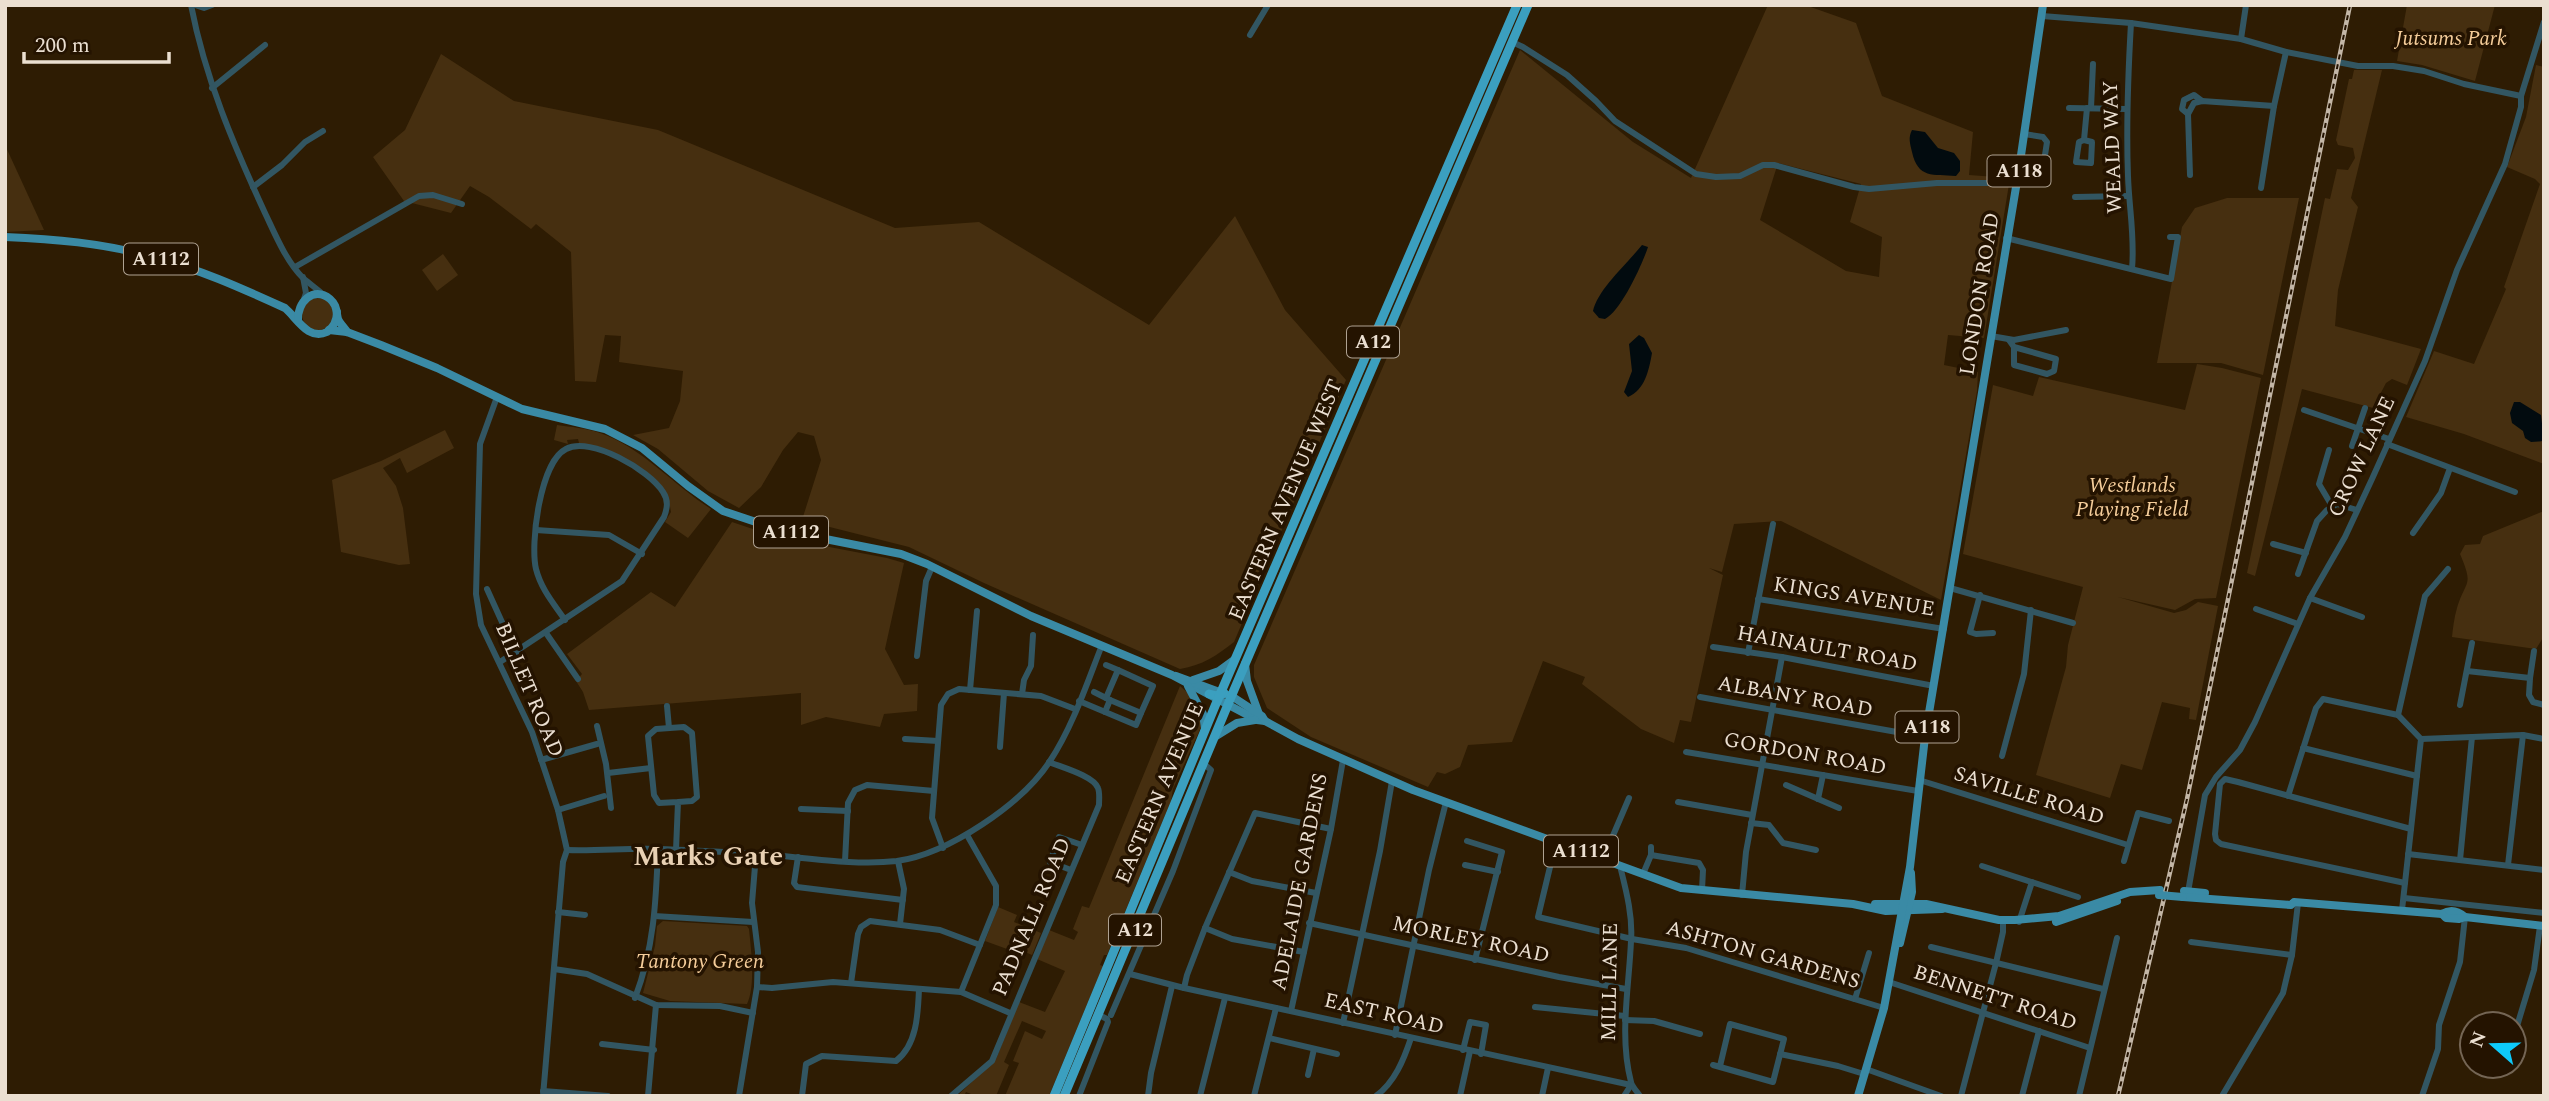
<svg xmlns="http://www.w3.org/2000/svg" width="2549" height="1101" viewBox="0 0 2549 1101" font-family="Spectral,serif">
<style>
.green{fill:#462f10;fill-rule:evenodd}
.water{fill:#020b0f}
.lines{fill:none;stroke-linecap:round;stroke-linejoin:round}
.minor{stroke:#325662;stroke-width:6}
.major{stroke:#3a8aa5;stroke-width:8}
.highway{stroke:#3b9fbf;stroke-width:9}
.rail-casing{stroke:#c3b6a6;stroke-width:4.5}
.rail{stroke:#241300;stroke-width:2;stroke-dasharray:5;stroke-linecap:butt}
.major-bridge{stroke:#3a8aa5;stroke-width:8}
.labels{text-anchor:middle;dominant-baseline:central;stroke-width:7;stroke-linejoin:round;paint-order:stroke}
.shield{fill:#241300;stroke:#afa292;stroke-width:2}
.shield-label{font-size:19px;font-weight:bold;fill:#ebdfd1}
.park-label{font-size:21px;font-style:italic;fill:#f5cd9a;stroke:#241300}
.street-label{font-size:21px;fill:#ebdfd1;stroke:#241300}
.district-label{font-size:28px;font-weight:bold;fill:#e8d0b3;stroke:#241300}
</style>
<rect width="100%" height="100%" fill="#2e1c03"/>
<g class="green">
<path d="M1768,5H1805L1856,23L1882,96L1973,132L1969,175L2010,178L1984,338L1948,335L1944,365L1978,372L1977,391L1941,600L1781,521L1734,524L1722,572L1709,568L1723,575L1691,722L1680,720L1674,743L1641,729L1582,684L1585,677L1543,661L1512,742L1468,745L1460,767L1445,774L1437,772L1428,787L1311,737L1267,708L1254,677V665L1520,50L1633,142L1691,178ZM1778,163L1861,184L1850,222L1882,237L1879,277L1846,271L1760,220Z"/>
<path d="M2407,5H2495L2475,81L2422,65L2397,61Z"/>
<path d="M441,54L514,101L658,130L895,228L979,222L1149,325L1235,216L1285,310L1346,380L1234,642C1216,656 1203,665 1180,669L984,583L909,547L802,520L821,460L814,436L798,432L783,450L761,487L739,508L708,491L658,449L633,435L669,428L680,401L683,371L619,362L621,336L605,335L596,382L575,381L571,252L536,224L531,229L489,197L470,186L451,213L404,201L373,157L405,130Z"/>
<path d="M2536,65L2544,67V464L2464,434L2406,417L2434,351L2474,364L2506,289L2504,287L2540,184L2535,179L2507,167L2526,117Z"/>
<path d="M2354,70H2382L2351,198L2358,207L2338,290L2335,326L2421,349L2407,385L2392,379L2386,383L2373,408L2302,389L2255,576L2247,573L2325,198L2330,199L2337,169L2348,170L2355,158L2353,148L2338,145L2336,140L2349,79H2352Z"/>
<path d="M5,145L44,230L5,232Z"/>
<path d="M2227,198H2299L2263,375L2221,363H2157L2182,227L2195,208Z"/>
<path d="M443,254L458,275L437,291L422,270Z"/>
<circle cx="318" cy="314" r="16"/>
<path d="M2197,364L2222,368L2261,378L2216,598L2195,599L2175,610L2118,597L2174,613L2186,610L2198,602L2218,606L2196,720L2189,719L2190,708L2162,702L2142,770L2121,764L2110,798L2036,775L2066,667L2068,645L2083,587L1963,554L1993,385L2033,396L2039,377L2185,410Z"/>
<path d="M557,425C571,427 586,428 600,433C643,448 673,485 711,509L688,538L665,522L671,512L669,501L633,463L579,443L578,439L567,440L568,444L554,440Z"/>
<path d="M445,430L454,448L407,473L400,458L383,468L396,486L403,508L410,564L399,565L341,552L332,480L381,461Z"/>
<path d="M2544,511V636L2536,649L2452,637C2453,628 2454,618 2457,608C2466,579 2474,587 2460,554L2465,545L2480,544L2483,536Z"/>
<path d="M732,522L777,537L887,558L904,563L885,649L904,685L918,684L917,711L884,714L880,727L826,717L801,725V693L589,710L583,692L576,681L582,674L567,654L651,592L675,607Z"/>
<path d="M1180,686C1193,696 1200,709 1202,725L1173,789L1171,801L1112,943L1107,955H1104L1100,965L1103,966L1049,1096H1005L1019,1063L1013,1061L1025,1031L1042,1039L1046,1031L1022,1021L1004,1062L1009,1065L996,1096H976L966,1092L964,1096H957L996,1059L1019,1002L1045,1012L1065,971L1037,959L1049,930L1074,940L1078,932L1073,929L1082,906L1089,908Z"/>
<path d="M998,907L1017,915L1014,922L1041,933L1032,955L1009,945L1007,949L985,941Z"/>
<path d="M663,921L747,926L749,929C751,949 756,986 747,1004L670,1001L643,993L655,946L657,926Z"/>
</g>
<g class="water">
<path d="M1912,130L1925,132L1938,148L1954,153L1960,161V171L1956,176C1933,174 1918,179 1912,152C1910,143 1908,138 1912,130Z"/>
<path d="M1642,245L1648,247C1642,265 1621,311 1605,319L1599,318L1593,311C1598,289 1627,264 1642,245Z"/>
<path d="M1639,335L1644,338L1652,353C1649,370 1645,390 1628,397L1624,392L1632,371L1629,344Z"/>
<path d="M2514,402H2520L2541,415L2544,441L2531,442L2525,438L2523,431L2512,423L2510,413Z"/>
</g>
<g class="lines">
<g class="minor">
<path d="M191,5C205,78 234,146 265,213C275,234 286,261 303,278C310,284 317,289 324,295"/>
<path d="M195,5L204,8L212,5"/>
<path d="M2042,16L2131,23L2241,39L2286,52L2358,66H2393L2424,71L2464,84L2521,96"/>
<path d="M2131,23C2128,75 2126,125 2128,176C2129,208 2135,237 2132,269"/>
<path d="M1250,35L1268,5"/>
<path d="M2241,39L2246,5"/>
<path d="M1512,42L1523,47L1567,75L1596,101L1615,121L1696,174L1716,177L1740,176L1763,165H1774L1854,187L1869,189L1937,183H2016"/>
<path d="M212,88L265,45"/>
<path d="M2069,108L2126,109"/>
<path d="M2091,108L2093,64"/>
<path d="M2188,114L2182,109L2184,100L2194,95L2202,101"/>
<path d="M2084,140L2079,142L2076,162L2091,163L2092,142L2084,140L2087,108"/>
<path d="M2019,169L2038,172L2043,168L2047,142L2043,137L2024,134"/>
<path d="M2190,175L2188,114L2194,103L2202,101L2274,106"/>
<path d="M253,187L282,165L305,142L323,131"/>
<path d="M2261,188L2274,106L2286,52"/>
<path d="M2075,197L2128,196"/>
<path d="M2006,238L2171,279L2178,237H2170"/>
<path d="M295,267L419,196L433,195L462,204"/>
<path d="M303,277L306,293L304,299"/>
<path d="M1991,336L2014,340L2066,330"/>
<path d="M2009,340L2014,347L2056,359L2054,371L2047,374L2014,365V347"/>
<path d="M497,397L480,444L476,594L481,625L532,732L558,810L567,850L563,862L543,1096"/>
<path d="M2304,410L2389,439"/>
<path d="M2387,444L2515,492"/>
<path d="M2352,446L2365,408"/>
<path d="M2329,450L2319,484L2332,506"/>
<path d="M536,530L609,535L642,554"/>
<path d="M2413,533L2441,493L2450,468"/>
<path d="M2273,544L2306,553"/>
<path d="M2298,574L2317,521L2327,510L2337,504L2357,510"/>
<path d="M1950,588L2073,623"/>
<path d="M487,589L516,653"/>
<path d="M1980,595L1970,632L1976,634L1993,633"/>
<path d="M2310,598L2362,617"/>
<path d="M1758,599L1944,629"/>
<path d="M2256,609L2298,624"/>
<path d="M546,633L578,679"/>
<path d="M1713,647L1782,657L1934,686"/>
<path d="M1748,653L1773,524"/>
<path d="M917,656L926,581L932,567"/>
<path d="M500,662L622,581L664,517C667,509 669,501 663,492C649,470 591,436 566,449C540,462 530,544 536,569C541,589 554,604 565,620"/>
<path d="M1106,665L1118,670"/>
<path d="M2467,671L2530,678L2529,695L2533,702L2544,705"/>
<path d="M2530,678L2534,651"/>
<path d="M970,690L977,611"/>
<path d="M1094,692L1110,700L1105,712"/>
<path d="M1022,694L1024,680L1031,666L1033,635"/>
<path d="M1700,697L1925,737"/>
<path d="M1106,698L1118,670L1153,686L1141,713"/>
<path d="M1079,701L1136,725L1141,713L1110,700"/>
<path d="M2460,705L2472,643"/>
<path d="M667,706L669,728"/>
<path d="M597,726L606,764L611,808"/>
<path d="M905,739L938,741"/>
<path d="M2421,739L2523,735L2544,739"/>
<path d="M1000,747L1004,693"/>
<path d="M2303,748L2417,776"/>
<path d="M1686,752L1918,791"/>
<path d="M2002,756L2024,674L2031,610"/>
<path d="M541,760L597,744"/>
<path d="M608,773L651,768"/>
<path d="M1919,780L2128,845"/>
<path d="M1786,785L1839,808"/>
<path d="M2288,796L2316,708L2323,699L2398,715"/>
<path d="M1818,799L1823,775"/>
<path d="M1678,802L1752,815"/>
<path d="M801,809L848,811"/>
<path d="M558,810L604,796"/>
<path d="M1751,823L1769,825L1783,843L1816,850"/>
<path d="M1467,841L1502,852L1475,960"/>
<path d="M1556,842L1538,917L1632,939L1686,948L1884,1008"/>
<path d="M943,848L932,818L941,705L948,694L959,689L1041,696L1075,709"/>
<path d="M567,850C598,851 628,848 658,849C692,850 725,852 759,854C804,857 852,866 897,861C948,854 1022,804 1050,761C1073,726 1087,683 1102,645"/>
<path d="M676,850L678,802L659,803L654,795L648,736L656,729L684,727L692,733L697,797L692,801L678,802"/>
<path d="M2408,854L2544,870"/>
<path d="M1651,855L1699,863L1703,870L1702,890"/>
<path d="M798,857L794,883L797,887L903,900"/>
<path d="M1603,859L1629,798"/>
<path d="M2460,860L2472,737"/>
<path d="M845,861L848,803L855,790L867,785L934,791"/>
<path d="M898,861L904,889L900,924"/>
<path d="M2124,861L2138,813L2169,821"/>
<path d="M1465,865L1498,872"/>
<path d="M2508,865L2523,735"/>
<path d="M1620,866C1626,890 1633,916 1631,941C1629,988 1619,1036 1631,1082C1632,1087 1637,1091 1640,1096"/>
<path d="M1982,866L2078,897"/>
<path d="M1071,870L1050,862L1059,837L1082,845"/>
<path d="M1229,872L1252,881L1316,893"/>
<path d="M1643,874L1651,855V847"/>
<path d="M2405,883L2221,844L2216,840L2215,834L2220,784L2225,779L2238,782L2411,829"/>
<path d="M2188,892L2205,795L2216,777L2240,750L2255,722L2310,598L2345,537L2372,479L2425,361L2457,270L2505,164L2521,107V96L2544,22"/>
<path d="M1742,895L1746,852L1782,657"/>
<path d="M2404,898L2544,913"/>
<path d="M2402,910L2421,739L2398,715L2425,596L2448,569"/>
<path d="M558,912L585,915"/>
<path d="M654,916L753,922"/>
<path d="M2019,922L2032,882"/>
<path d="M1309,923L1559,977L1626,989"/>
<path d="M1205,928L1232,939L1304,952"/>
<path d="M2191,942L2292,955"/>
<path d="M1931,947L2103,989"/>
<path d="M554,969L587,974L656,1005L720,1006L753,1013"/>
<path d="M1130,974L1184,988L1631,1085"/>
<path d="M1889,982L2090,1048"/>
<path d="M851,983L858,934L861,927L870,921L940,930L980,945"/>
<path d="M757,987L772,988L833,982L961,992L1010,1013"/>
<path d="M1184,988L1187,975L1205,928L1255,813L1331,829"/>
<path d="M961,992L996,905V886L967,835"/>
<path d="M635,998C654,948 656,902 658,849"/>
<path d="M1855,999L1869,953"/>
<path d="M1535,1007L1625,1016"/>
<path d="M1291,1011L1331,829L1343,760"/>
<path d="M1111,1015L1173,871L1211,770L1203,763"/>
<path d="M1625,1020L1654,1021L1700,1034"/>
<path d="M1343,1023L1380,851L1392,781"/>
<path d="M1395,1035L1429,870L1446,802"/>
<path d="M2514,1036L2534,970L2540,926"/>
<path d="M1269,1038L1337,1054"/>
<path d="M602,1044L654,1050"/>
<path d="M1463,1050L1470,1022L1486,1025L1481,1054"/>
<path d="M1780,1054L1838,1066L1864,1074"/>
<path d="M1713,1065L1773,1082L1784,1039L1730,1024L1720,1066"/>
<path d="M1866,1069L1941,1096"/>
<path d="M1308,1075L1314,1049"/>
<path d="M543,1091L608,1096"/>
<path d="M648,1096L656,1005"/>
<path d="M739,1096L757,987L758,952L752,903L756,854"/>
<path d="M802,1096L806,1064L822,1056L896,1061C917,1045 918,1014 919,989"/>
<path d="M951,1096L992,1061L1099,805C1099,800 1100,793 1098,788C1094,776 1061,767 1049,762"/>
<path d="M1079,1096L1108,1022L1107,1019L1099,1015"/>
<path d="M1148,1096L1151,1073L1172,986"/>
<path d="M1200,1096L1225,998"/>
<path d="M1254,1096L1276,1008"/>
<path d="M1376,1096C1395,1082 1404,1059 1411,1038"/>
<path d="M1460,1096L1470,1051"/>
<path d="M1542,1096L1548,1068"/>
<path d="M1624,1096L1631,1085"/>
<path d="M1961,1096L1996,963L2003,932V920"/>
<path d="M2022,1096L2039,1031"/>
<path d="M2079,1096L2117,938"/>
<path d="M2222,1096L2283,993L2292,955L2298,903"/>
<path d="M2422,1096L2438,1049L2439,1025L2460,962L2465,917"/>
</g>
<g class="major">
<path d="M5,237C54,239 102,243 149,256C197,268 241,288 285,308C297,318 308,341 327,332C334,327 337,321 337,312"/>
<path d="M298,320C297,303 313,285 330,299C337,305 336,311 338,319C340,324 345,328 347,332"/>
<path d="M329,330L347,332L381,345L437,368L522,409L605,429L642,448L688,486L723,511L780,530L901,554L927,564L1031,616L1172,675L1257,720L1265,721"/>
<path d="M1245,664L1247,681L1259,714"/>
<path d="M1176,676L1233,697L1262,716L1265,721L1298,739L1413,790L1681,888L1853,904L1886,911L1942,909"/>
<path d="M1193,680L1219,671L1234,660"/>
<path d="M1188,686L1203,714L1205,728"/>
<path d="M1216,736L1237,723L1255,720"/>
<path d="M2184,891L2205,893"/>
<path d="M2183,897L2291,905L2294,902L2442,914C2450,909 2458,911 2465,917"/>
<path d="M1875,904H1926L1999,920H2015L2059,916L2130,892L2160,890"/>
<path d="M2442,914L2446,918L2459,919L2465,917L2544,926"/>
<path d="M2056,922L2117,901"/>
<path d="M1900,943L1912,892L1911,873"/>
<path d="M1858,1096L1884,1008L1910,867L1925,737L2019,169L2043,5"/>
</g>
<g class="highway">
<path d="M1209,694L1217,696L1224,693"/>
<path d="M1054,1096L1215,706L1517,5"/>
<path d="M1064,1096L1234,690L1528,5"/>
</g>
<defs>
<path id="rail" d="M2118,1096L2187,799L2350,5"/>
</defs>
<use href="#rail" class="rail-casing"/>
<use href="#rail" class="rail"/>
<path class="major-bridge" d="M2159,895L2183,897"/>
</g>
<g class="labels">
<g class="shield">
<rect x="1987.5" y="155.5" width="63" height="31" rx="5"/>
<rect x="124" y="243.5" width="74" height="31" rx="5"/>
<rect x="1347" y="326.5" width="52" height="31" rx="5"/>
<rect x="754" y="516.5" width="74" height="31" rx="5"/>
<rect x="1895.5" y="711.5" width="63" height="31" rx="5"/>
<rect x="1544" y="835.5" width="74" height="31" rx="5"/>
<rect x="1109" y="914.5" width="52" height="31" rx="5"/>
</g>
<g class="shield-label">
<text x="2019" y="171">A118</text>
<text x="161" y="259">A1112</text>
<text x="1373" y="342">A12</text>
<text x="791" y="532">A1112</text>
<text x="1927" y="727">A118</text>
<text x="1581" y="851">A1112</text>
<text x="1135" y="930">A12</text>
</g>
<g class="park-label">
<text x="2451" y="39">Jutsums Park</text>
<text x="2132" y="486">Westlands<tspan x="2132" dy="24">Playing Field</tspan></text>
<text x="700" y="962">Tantony Green</text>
</g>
<g class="street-label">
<text transform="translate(2113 147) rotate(-92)">WEALD WAY</text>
<text transform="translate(1980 294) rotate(-81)">LONDON ROAD</text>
<text transform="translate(2362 457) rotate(-65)">CROW LANE</text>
<text transform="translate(1286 500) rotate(-67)">EASTERN AVENUE WEST</text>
<text transform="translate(1854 597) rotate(9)">KINGS AVENUE</text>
<text transform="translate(1827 649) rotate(10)">HAINAULT ROAD</text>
<text transform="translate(529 690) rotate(67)">BILLET ROAD</text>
<text transform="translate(1795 697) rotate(10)">ALBANY ROAD</text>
<text transform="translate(1805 754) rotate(10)">GORDON ROAD</text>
<text transform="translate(1160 793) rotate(-67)">EASTERN AVENUE</text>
<text transform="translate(2029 796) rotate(17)">SAVILLE ROAD</text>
<text transform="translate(1300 882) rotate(-79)">ADELAIDE GARDENS</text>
<text transform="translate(1032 917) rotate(-67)">PADNALL ROAD</text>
<text transform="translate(1471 940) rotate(12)">MORLEY ROAD</text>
<text transform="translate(1763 955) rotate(16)">ASHTON GARDENS</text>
<text transform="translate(1610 982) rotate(-89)">MILL LANE</text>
<text transform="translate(1995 998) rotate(18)">BENNETT ROAD</text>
<text transform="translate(1384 1014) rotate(13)">EAST ROAD</text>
</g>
<g class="district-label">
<text x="708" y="856">Marks Gate</text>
</g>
</g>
<rect width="2549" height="1101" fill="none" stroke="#ebdfd1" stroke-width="14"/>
<g transform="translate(2493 1045) rotate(290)"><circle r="33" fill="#241300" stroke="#746554" stroke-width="2"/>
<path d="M0-5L12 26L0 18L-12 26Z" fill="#0ecafa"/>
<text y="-10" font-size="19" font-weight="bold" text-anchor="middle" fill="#ebdfd1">N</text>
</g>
<path d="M24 52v10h145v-10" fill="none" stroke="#ebdfd1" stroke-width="3.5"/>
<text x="35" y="52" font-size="21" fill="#ebdfd1" stroke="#241300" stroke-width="5" paint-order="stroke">200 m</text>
</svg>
